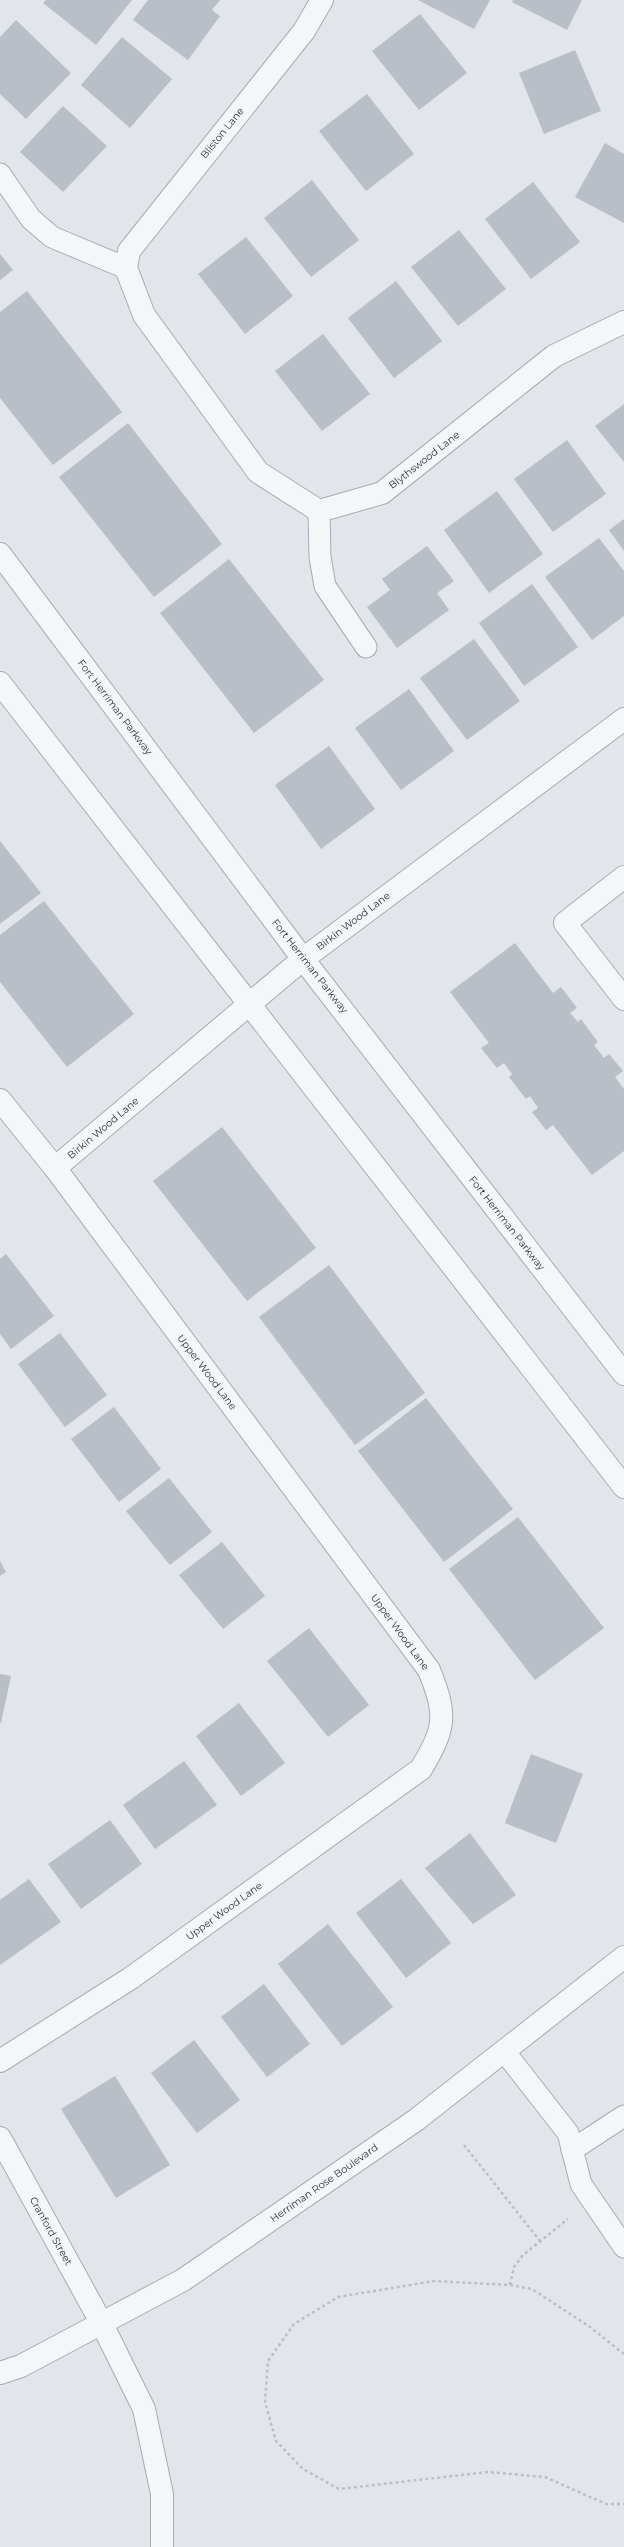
<svg xmlns="http://www.w3.org/2000/svg" width="624" height="2547" viewBox="0 0 624 2547" font-family="Montserrat,sans-serif">
<style>
.building{fill:#b9bfc6}
.lines{fill:none;stroke-linecap:round;stroke-linejoin:round}
.service-casing{stroke:#a7acb4;stroke-width:23}
.minor-casing{stroke:#a7acb4;stroke-width:24}
.tertiary-casing{stroke:#a7acb4;stroke-width:24}
.path{stroke:#bcc0c5;stroke-width:2.5;stroke-dasharray:3 3;stroke-linecap:butt}
.service{stroke:#f4f6f8;stroke-width:21}
.minor{stroke:#f4f6f8;stroke-width:22}
.tertiary{stroke:#f4f6f8;stroke-width:22}
.labels{text-anchor:middle;dominant-baseline:central;stroke-width:3.5;stroke-linejoin:round;paint-order:stroke}
.street-label{font-size:10px;fill:#2b3441;stroke:#f1f4f7}
</style>
<rect width="100%" height="100%" fill="#e2e5ea"/>
<g class="building">
<path d="M46,0H132L96,45L43,3Z"/>
<path d="M148,0H220L212,10L220,16L188,60L133,20Z"/>
<path d="M418,0H490L474,29Z"/>
<path d="M513,0H582L567,30L512,2Z"/>
<path d="M420,14L467,73L419,110L372,51Z"/>
<path d="M16,20L71,73L26,119L0,94V37Z"/>
<path d="M122,37L172,79L130,128L81,85Z"/>
<path d="M575,50L601,111L544,134L519,73Z"/>
<path d="M367,94L414,154L366,191L319,131Z"/>
<path d="M63,106L107,146L63,192L20,152Z"/>
<path d="M605,143L624,154V223L575,197Z"/>
<path d="M312,180L359,240L311,277L264,218Z"/>
<path d="M533,182L580,242L531,279L485,219Z"/>
<path d="M459,230L506,289L458,326L411,267Z"/>
<path d="M246,237L293,296L245,334L198,274Z"/>
<path d="M0,254L13,270L0,280Z"/>
<path d="M396,281L442,341L394,378L348,318Z"/>
<path d="M27,291L122,412L53,465L0,398V312Z"/>
<path d="M323,334L370,394L322,431L275,371Z"/>
<path d="M624,404V462L595,426Z"/>
<path d="M128,423L222,544L154,597L59,477Z"/>
<path d="M567,440L606,494L553,532L514,479Z"/>
<path d="M497,491L543,554L489,593L444,530Z"/>
<path d="M624,519V551L609,530Z"/>
<path d="M599,538L624,571V616L592,640L545,577Z"/>
<path d="M427,546L454,581L437,593L449,610L397,648L367,607L390,590L382,579Z"/>
<path d="M229,559L324,680L254,733L160,613Z"/>
<path d="M532,584L578,647L524,686L479,623Z"/>
<path d="M474,639L520,701L467,740L420,678Z"/>
<path d="M409,689L454,751L401,790L355,728Z"/>
<path d="M329,746L375,809L321,849L275,785Z"/>
<path d="M0,841L41,893L0,924Z"/>
<path d="M44,901L134,1014L67,1067L0,982V935Z"/>
<path d="M515,943L553,993L561,987L577,1008L570,1013L578,1022L581,1019L598,1042L594,1045L604,1058L609,1054L623,1071L615,1077L624,1089V1151L592,1175L553,1125L546,1130L532,1112L538,1108L530,1096L526,1099L509,1077L512,1074L504,1063L497,1068L481,1048L489,1043L450,992Z"/>
<path d="M222,1127L316,1248L247,1301L153,1181Z"/>
<path d="M6,1254L54,1316L11,1349L0,1334V1259Z"/>
<path d="M329,1265L425,1393L355,1445L259,1317Z"/>
<path d="M60,1333L107,1395L65,1427L18,1364Z"/>
<path d="M426,1398L513,1509L444,1562L358,1451Z"/>
<path d="M114,1407L161,1469L119,1502L71,1439Z"/>
<path d="M169,1478L212,1532L170,1565L126,1511Z"/>
<path d="M518,1517L604,1628L535,1680L449,1569Z"/>
<path d="M222,1542L265,1596L223,1629L179,1575Z"/>
<path d="M0,1561L6,1572L0,1576Z"/>
<path d="M309,1628L369,1705L328,1737L267,1661Z"/>
<path d="M0,1674L11,1676L1,1723H0Z"/>
<path d="M239,1703L285,1763L241,1796L196,1736Z"/>
<path d="M531,1754L583,1774L556,1843L505,1823Z"/>
<path d="M184,1761L217,1805L155,1849L123,1805Z"/>
<path d="M110,1820L142,1864L81,1909L48,1864Z"/>
<path d="M470,1833L516,1895L473,1924L425,1868Z"/>
<path d="M29,1879L61,1922L0,1965V1900Z"/>
<path d="M401,1879L451,1943L406,1978L356,1913Z"/>
<path d="M328,1924L393,2007L342,2046L278,1964Z"/>
<path d="M264,1984L310,2044L267,2077L221,2017Z"/>
<path d="M194,2040L240,2100L197,2133L151,2073Z"/>
<path d="M115,2076L170,2165L116,2198L61,2109Z"/>
</g>
<g class="lines">
<defs>
<g id="service">
<path d="M0,174L31,219L52,237L126,268"/>
<path d="M319,511L320,557L325,586L366,647"/>
<path d="M504,2051L568,2133L581,2184L624,2247"/>
<path d="M572,2150L624,2116"/>
</g>
<g id="minor">
<path d="M322,0L304,31L129,251L126,268L144,315L258,472L319,511L382,493L554,356L624,322"/>
<path d="M624,877L565,923L624,999"/>
<path d="M0,1100L55,1168L429,1670C447,1715 446,1727 421,1769L131,1978L0,2061"/>
<path d="M55,1168L303,959L624,719"/>
<path d="M0,2138L102,2324L144,2409L162,2494V2547"/>
</g>
<g id="tertiary">
<path d="M0,554L303,959L624,1374"/>
<path d="M0,683L624,1487"/>
<path d="M0,2373L21,2366L183,2280L416,2120L624,1957"/>
</g>
</defs>
<use href="#service" class="service-casing"/>
<use href="#minor" class="minor-casing"/>
<use href="#tertiary" class="tertiary-casing"/>
<g class="path">
<path d="M464,2145L540,2241"/>
<path d="M510,2285L514,2267L523,2255L568,2219"/>
<path d="M624,2354L590,2327L532,2289L510,2285L434,2281L338,2297L294,2324L268,2361L265,2402L276,2441L303,2469L339,2489L488,2472L545,2477L606,2504H624"/>
</g>
<use href="#service" class="service"/>
<use href="#minor" class="minor"/>
<use href="#tertiary" class="tertiary"/>
</g>
<g class="labels">
<g class="street-label">
<text transform="translate(222 133) rotate(-51)">Bliston Lane</text>
<text transform="translate(424 460) rotate(-38)">Blythswood Lane</text>
<text transform="translate(115 707) rotate(53)">Fort Herriman Parkway</text>
<text transform="translate(353 921) rotate(-37)">Birkin Wood Lane</text>
<text transform="translate(310 966) rotate(52)">Fort Herriman Parkway</text>
<text transform="translate(103 1128) rotate(-40)">Birkin Wood Lane</text>
<text transform="translate(507 1223) rotate(52)">Fort Herriman Parkway</text>
<text transform="translate(207 1372) rotate(53)">Upper Wood Lane</text>
<text transform="translate(400 1632) rotate(54)">Upper Wood Lane</text>
<text transform="translate(224 1911) rotate(-36)">Upper Wood Lane</text>
<text transform="translate(324 2183) rotate(-35)">Herriman Rose Boulevard</text>
<text transform="translate(51 2231) rotate(61)">Cranford Street</text>
</g>
</g>
</svg>
